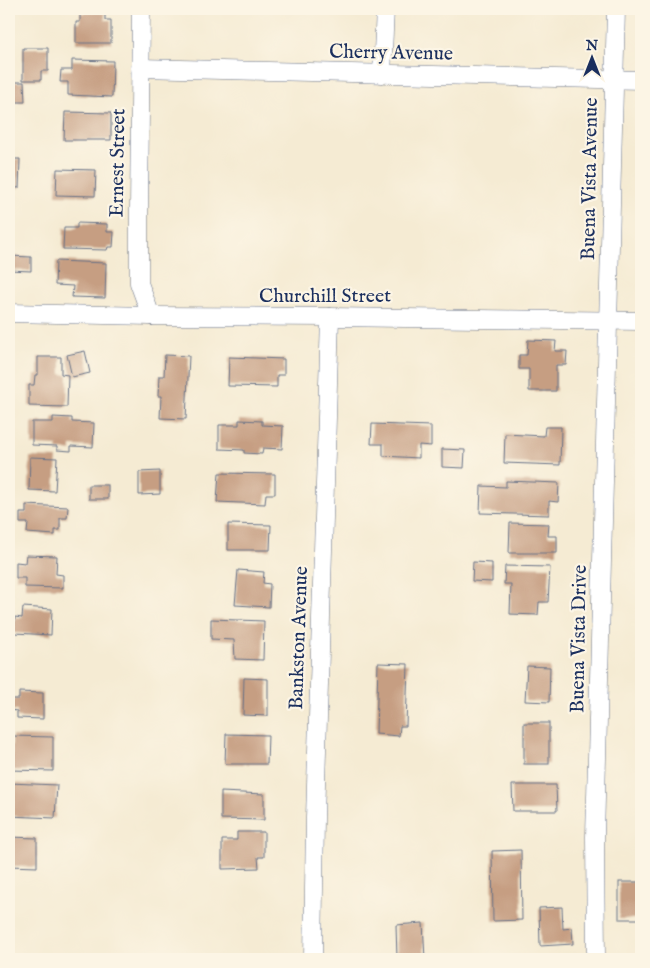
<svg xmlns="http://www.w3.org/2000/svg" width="650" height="968" viewBox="0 0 650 968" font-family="'IM FELL English',serif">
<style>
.building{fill:#c69e82}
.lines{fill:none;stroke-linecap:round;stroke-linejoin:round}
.street-casing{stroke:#677187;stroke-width:19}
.street{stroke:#fff;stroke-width:18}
.labels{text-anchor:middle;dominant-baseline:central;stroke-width:4.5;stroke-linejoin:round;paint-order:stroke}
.street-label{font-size:20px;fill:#1b2f5e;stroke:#fcf5e5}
</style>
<rect width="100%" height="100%" fill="#fcf5e5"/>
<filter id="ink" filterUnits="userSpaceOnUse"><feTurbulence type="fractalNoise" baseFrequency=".02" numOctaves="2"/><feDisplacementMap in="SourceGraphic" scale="10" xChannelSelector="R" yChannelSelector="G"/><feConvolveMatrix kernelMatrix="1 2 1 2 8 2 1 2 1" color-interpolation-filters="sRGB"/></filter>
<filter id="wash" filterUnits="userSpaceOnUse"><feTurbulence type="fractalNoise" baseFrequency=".0096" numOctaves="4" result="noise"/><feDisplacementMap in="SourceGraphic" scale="20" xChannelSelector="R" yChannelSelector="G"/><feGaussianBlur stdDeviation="1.12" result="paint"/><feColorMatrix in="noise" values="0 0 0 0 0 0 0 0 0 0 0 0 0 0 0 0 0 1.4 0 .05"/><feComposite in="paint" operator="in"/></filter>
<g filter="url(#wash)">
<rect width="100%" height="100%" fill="#f5ebd3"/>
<g id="blocks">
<g class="building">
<path d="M80,13H105V20H111V43H76V22H80Z"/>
<path d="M23,48H48V71H41V80H23Z"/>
<path d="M72,60L113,61L112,97L68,95V82H60L61,70H72Z"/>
<path d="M9,82H24L25,102H9Z"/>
<path d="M65,112L111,113V140H64Z"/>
<path d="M9,159H20L19,188L9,187Z"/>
<path d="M57,169L96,170L95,196L56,195Z"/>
<path d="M77,223L107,224V232H114L113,247H108L107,250L63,249L64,228H77Z"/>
<path d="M9,256L31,257V271L9,270Z"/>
<path d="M56,261L106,263L105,298L72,297L73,286L55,285Z"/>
<path d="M528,340L556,341L555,351H567L566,365H556V391H529V369H519V355H527Z"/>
<path d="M85,351L90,373L72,377L67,355Z"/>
<path d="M165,355L189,356L186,419L160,418L161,396H158L159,376H164Z"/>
<path d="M38,357H61V374L68,375L67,407L29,406V385H34L35,375H38Z"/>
<path d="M229,357L284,359V375H277V387L228,386Z"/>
<path d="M53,417L72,418V422L94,423L93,447L71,446V451L57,450V446L32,445V422H53Z"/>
<path d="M239,420L262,421V425L283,426L282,449L263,448L262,454L244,453V450L219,449V425H239Z"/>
<path d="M372,424L431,426V446L419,445V458L383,456V444H371Z"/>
<path d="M545,427H561L560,465L504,463L505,434L544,436Z"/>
<path d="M442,449L465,450L464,468L442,467Z"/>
<path d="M30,457L57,458L55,491L29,490Z"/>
<path d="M160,471V494L139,495V472Z"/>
<path d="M219,473L275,474V494H266L265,504L217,502Z"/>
<path d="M506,481L559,483L558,502L549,501V515L480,513L481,486L506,487Z"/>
<rect x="89" y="485" width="19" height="14"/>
<path d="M26,505L68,507L67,518H60V530H55V535L27,533L28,523H20V513H26Z"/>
<path d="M510,523L549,524L548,536H557V553H509Z"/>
<path d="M228,524L271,525L270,550H228Z"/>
<path d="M26,555L57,556L56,574L63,575V588L25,587V578H16V562L25,563Z"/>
<path d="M473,562L492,563V582L472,581Z"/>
<path d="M505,566L550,567L548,602H539L538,615L510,614L511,584H504Z"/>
<path d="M238,570L264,572L263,583L270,584L269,607L235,605Z"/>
<path d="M23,607L52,609L51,635L14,633L15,617L22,618Z"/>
<path d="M211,619L264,621L263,660L235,659L234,640L211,639Z"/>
<path d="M639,622H641V647H638Z"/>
<path d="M378,663L408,664L406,726H400L399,736L376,734Z"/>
<path d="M527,666L550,667L549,702L525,701Z"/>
<path d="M244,678L268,679V716L243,715Z"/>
<path d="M19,692L43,693V719L17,718V711L10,710L11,699H19Z"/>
<rect x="524" y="723" width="25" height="41"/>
<path d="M226,734L268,735L267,764H225Z"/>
<path d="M12,736L53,737V771L9,770V756H12Z"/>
<path d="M9,783L57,785L55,818L9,816Z"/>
<path d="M512,785H556L557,811H513Z"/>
<path d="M221,792L264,794V820L221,819Z"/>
<path d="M237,832H264V857H258L259,868L222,869V840H237Z"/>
<path d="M9,837L37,838V867L9,866Z"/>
<path d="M521,850L522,920L493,921L492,851Z"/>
<rect x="619" y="882" width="22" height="37"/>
<path d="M562,907L563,929L572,928L573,944L540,946L539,908Z"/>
<path d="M423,923L425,959H411V958L397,959L396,925Z"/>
</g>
</g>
</g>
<g filter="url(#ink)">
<use href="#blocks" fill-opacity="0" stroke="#677187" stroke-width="1"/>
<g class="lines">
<defs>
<g id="street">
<path d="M141,9L139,211V283L151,316"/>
<path d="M140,68L641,80"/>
<path d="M382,74L385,9"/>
<path d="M9,313L151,316L330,317L641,321"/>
<path d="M313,959L315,818L330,317"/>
<path d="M596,959L595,837L616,9"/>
</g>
</defs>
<use href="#street" class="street-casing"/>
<use href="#street" class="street"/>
</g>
</g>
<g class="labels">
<g class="street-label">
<text transform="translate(391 53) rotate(1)">Cherry Avenue</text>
<text transform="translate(118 163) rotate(-89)">Ernest Street</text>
<text transform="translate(590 179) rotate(-89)">Buena Vista Avenue</text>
<text x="325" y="296">Churchill Street</text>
<text transform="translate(299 638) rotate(-88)">Bankston Avenue</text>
<text transform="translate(579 639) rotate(-89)">Buena Vista Drive</text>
</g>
</g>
<rect width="650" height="968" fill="none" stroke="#fcf5e5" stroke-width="30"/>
<g transform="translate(592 58)" stroke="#fcf5e5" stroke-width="4" paint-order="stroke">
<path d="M0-4L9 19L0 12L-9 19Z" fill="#1b2f5e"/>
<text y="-8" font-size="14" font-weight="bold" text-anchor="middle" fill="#1b2f5e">N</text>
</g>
</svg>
